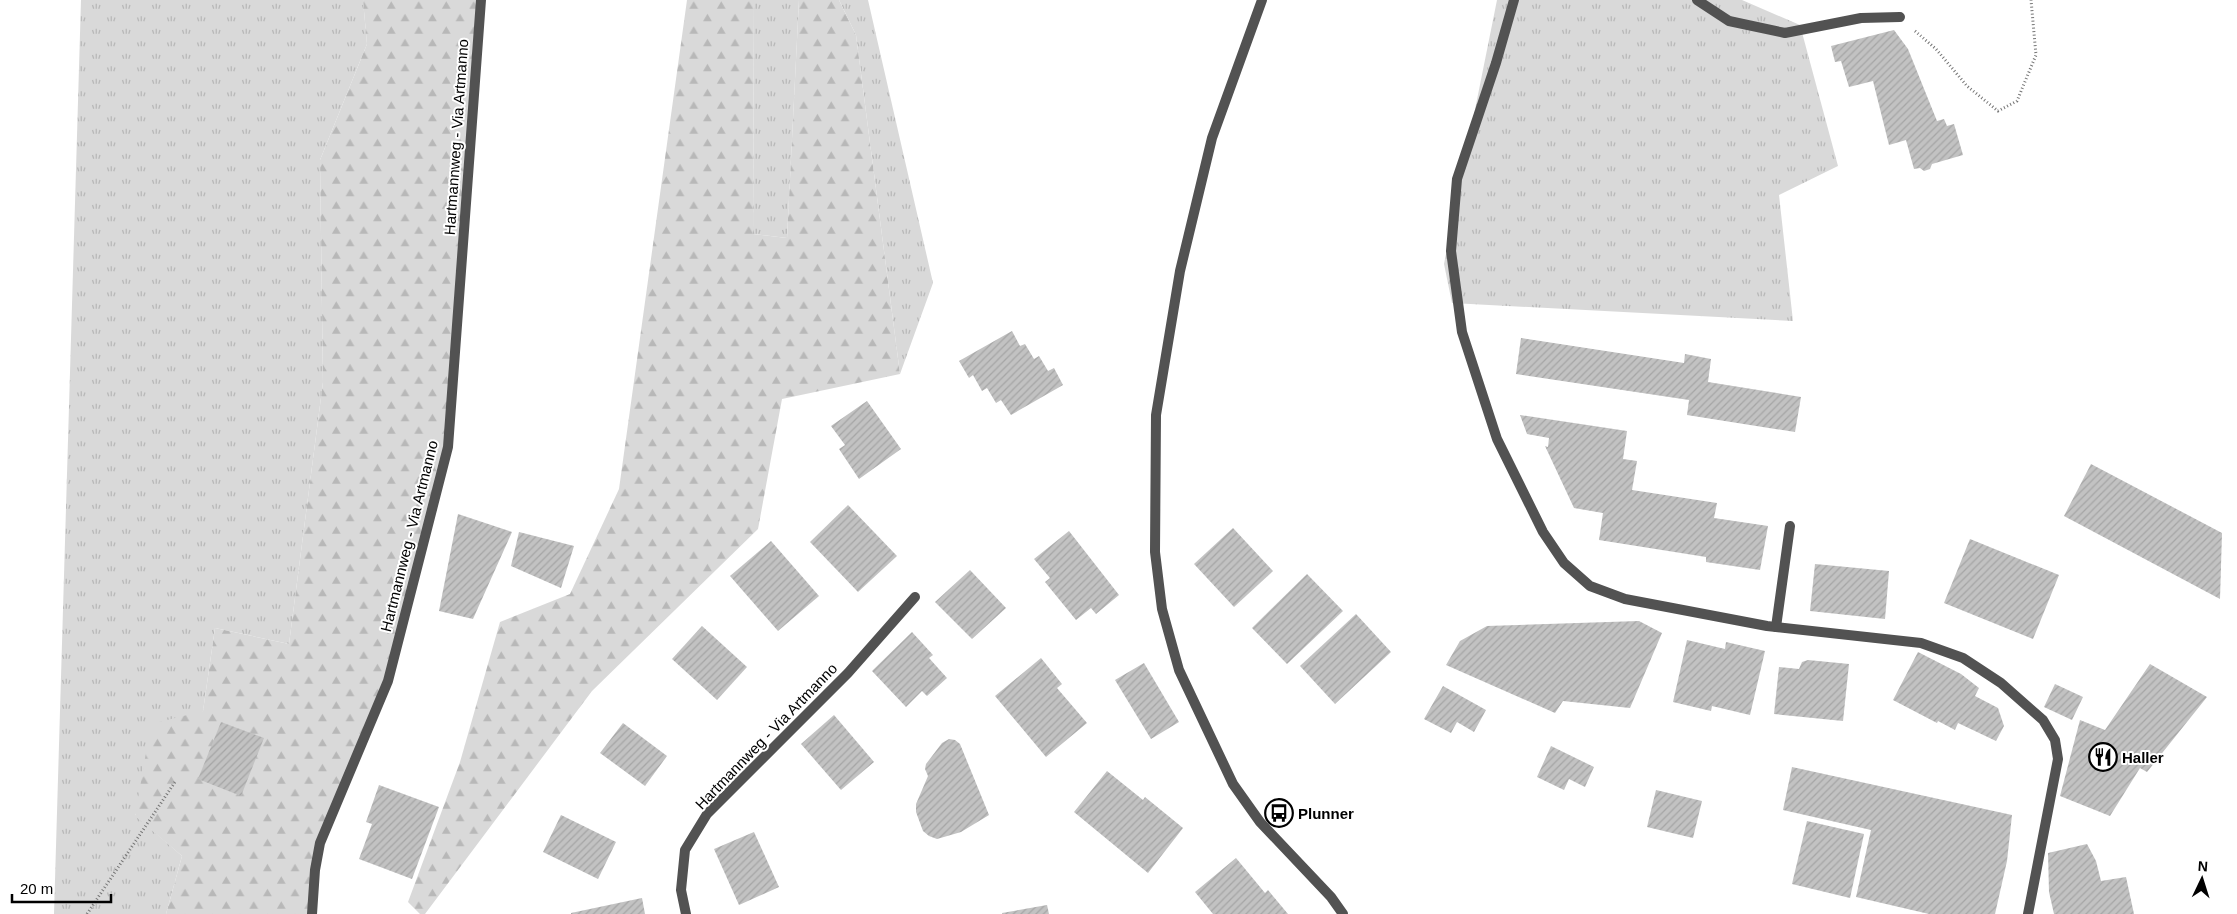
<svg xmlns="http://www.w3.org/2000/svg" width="2237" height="914" viewBox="0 0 2237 914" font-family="Arial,sans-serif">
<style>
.grass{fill:url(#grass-tufts)}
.forest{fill:url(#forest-firs)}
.building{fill:url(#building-hatch)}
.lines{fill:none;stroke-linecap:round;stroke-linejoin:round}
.path{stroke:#747474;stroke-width:3;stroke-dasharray:1 2.5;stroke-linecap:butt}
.minor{stroke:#525252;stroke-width:10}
.labels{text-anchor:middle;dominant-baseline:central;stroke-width:4;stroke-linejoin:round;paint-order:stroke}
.street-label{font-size:15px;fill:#000;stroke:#fff}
.poi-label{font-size:15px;font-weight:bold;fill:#000;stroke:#fff;text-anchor:start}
</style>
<defs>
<pattern id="grass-tufts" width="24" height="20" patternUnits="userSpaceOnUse" patternTransform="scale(1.25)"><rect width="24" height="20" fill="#d9d9d9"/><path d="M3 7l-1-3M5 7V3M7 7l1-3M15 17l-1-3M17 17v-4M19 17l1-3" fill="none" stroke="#b8b8b8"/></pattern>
<pattern id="forest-firs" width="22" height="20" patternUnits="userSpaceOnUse" patternTransform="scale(1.25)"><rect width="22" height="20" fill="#d9d9d9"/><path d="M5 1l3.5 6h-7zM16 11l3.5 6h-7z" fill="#b8b8b8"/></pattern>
<pattern id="building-hatch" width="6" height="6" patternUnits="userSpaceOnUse" patternTransform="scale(1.25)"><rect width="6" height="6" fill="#c2c2c2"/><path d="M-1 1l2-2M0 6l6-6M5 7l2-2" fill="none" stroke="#a5a5a5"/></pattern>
</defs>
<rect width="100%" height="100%" fill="#fff"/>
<g class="grass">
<path d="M81,0H363L367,44L320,160L323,382L289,644L215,628L203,711L135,815L182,856L166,914H54Z"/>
<path d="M754,0H799L787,238L753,234Z"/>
<path d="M839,0H868L933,283L900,374L856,35Z"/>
<path d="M1497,0H1742L1800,25L1838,166L1779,195L1793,321L1452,303L1444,264Z"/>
</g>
<g class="forest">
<path d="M363,0H481L448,447L388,681L320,843L312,914H166L182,856L135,816L151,724L203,711L215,628L289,644L323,382L320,160L367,44Z"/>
<path d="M687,0H754L753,234L787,238L799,0H839L856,35L900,374L782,399L758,529L592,691L425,914H420L408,902L460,762L500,622L570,594L619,489Z"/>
</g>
<g class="building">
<path d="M1894,30L1908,49L1937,121L1944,119L1947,126L1954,124L1963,155L1932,164L1930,169L1924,171L1920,168L1914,169L1906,140L1889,145L1873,81L1849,87L1841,61L1835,62L1831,46Z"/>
<path d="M1012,331L1020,346L1025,344L1034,359L1039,356L1048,371L1054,368L1063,385L1011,415L1001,400L996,403L987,388L982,391L973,375L969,378L959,361Z"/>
<path d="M1521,338L1684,363L1685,354L1711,359L1708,382L1801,397L1795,432L1687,415L1689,400L1516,374Z"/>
<path d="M867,401L901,449L859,479L839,449L845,445L831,426Z"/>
<path d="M1520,415L1627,431L1623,459L1637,461L1632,490L1717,503L1714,518L1768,526L1760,570L1706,562V557L1599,540L1603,513L1574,508L1545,446L1548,447L1549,438L1527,434Z"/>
<path d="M2091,464L2222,533L2220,599L2064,516Z"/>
<path d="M848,505L897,556L858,592L810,542Z"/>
<path d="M458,514L512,532L473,619L439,611Z"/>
<path d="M1233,528L1273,571L1234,607L1194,564Z"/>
<path d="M1069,531L1119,595L1096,614L1091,608L1076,620L1045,582L1050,578L1034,559Z"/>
<path d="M519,532L574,546L561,588L511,566Z"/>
<path d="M1970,539L2059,575L2033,639L1944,603Z"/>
<path d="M771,541L819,596L778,631L730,576Z"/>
<path d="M1815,564L1889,571L1885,619L1810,611Z"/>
<path d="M970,570L1006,608L972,639L935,602Z"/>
<path d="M1307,574L1343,611L1287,664L1252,628Z"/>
<path d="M1356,614L1391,652L1335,704L1300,666Z"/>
<path d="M1639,621L1662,633L1630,708L1563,701L1555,713L1446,665L1460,641L1487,626Z"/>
<path d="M702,626L747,667L717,700L672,659Z"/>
<path d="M912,632L933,655L929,658L947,678L927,696L922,691L906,707L872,671Z"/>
<path d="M1687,640L1725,649L1726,642L1765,651L1750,715L1712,706L1711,711L1673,702Z"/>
<path d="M1918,652L1961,674L1979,688L1975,696L1998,708L2004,726L1996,741L1958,723L1955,730L1938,721L1937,723L1893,700Z"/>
<path d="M1041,658L1062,684L1057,688L1087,723L1046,757L995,696Z"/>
<path d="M1808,660L1849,664L1843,721L1774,714L1779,667L1799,669L1802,662Z"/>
<path d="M1144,663L1179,722L1151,739L1115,680Z"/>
<path d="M2150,664L2207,697L2147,772L2140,768L2110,816L2060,796L2080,720L2105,730Z"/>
<path d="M2055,684L2083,697L2072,720L2044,707Z"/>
<path d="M1443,686L1486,710L1474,732L1457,722L1451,733L1424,719Z"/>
<path d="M834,715L874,762L841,790L801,744Z"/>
<path d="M221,722L264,738L241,796L198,779Z"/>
<path d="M623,723L667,756L645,786L600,753Z"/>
<path d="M949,739L955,740L960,744L989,815L961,832L937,839L929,836L923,831L916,812V804L928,776L925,769L926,764L942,743Z"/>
<path d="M1551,746L1594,767L1585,787L1569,779L1564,790L1537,777Z"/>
<path d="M1792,767L2012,815L2007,861L1995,914H1929L1856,897L1871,830L1783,810Z"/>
<path d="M1107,771L1143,800L1145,797L1183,828L1148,873L1074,812Z"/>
<path d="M379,785L439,807L412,879L359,859L372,824L366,822Z"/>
<path d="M1656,790L1702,801L1693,838L1647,827Z"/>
<path d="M561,815L616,842L598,879L543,852Z"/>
<path d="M1807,821L1864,834L1850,898L1792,884Z"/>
<path d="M754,832L779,887L739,905L714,849Z"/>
<path d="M2087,844L2096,861L2101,881L2126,877L2134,914H2054L2049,892L2048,853Z"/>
<path d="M1236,858L1265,893L1268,890L1288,914H1213L1195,892Z"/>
<path d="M642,898L645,914H571V913Z"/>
<path d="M1047,905L1049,914H1002V913Z"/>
</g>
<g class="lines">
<g class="path">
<path d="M1915,31L1936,49L1967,86L1998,111L2017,101L2036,55L2031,0"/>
<path d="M87,914L175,782"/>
</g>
<g class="minor">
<path d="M1262,0L1212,138L1180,271L1156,415L1155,552L1162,609L1179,670L1233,784L1260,822L1331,897L1343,914"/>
<path d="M1514,0L1496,63L1457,179L1451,251L1462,332L1497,439L1543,532L1564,563L1590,586L1625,599L1767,626L1921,643L1963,658L2001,683L2043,720L2055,740L2058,759L2028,914"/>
<path d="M1697,0L1729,21L1785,33L1861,18L1900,17"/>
<path d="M1776,627L1790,526"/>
<path d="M312,914L315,870L320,843L388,681L448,447L481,0"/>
<path d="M686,914L681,890L685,850L707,814L848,673L915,597"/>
</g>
</g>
<defs>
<symbol id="restaurant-ring" viewBox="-11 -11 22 22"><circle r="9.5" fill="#fff" stroke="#000" stroke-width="1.5"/><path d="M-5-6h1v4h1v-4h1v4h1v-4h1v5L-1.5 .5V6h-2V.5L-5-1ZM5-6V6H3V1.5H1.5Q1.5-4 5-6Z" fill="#000"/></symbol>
<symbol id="bus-ring" viewBox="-11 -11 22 22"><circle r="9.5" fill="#fff" stroke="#000" stroke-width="1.5"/><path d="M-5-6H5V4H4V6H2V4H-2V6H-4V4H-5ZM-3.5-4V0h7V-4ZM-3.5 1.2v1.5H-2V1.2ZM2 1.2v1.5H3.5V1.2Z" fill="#000"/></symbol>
</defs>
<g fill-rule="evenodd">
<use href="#restaurant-ring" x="2087" y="741" width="32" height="32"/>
<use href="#bus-ring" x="1263" y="797" width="32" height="32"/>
</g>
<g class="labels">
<g class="street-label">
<text transform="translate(456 137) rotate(-86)">Hartmannweg - Via Artmanno</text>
<text transform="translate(409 536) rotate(-76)">Hartmannweg - Via Artmanno</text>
<text transform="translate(766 736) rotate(-46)">Hartmannweg - Via Artmanno</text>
</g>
<g class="poi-label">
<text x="2122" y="757">Haller</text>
<text x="1298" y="813">Plunner</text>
</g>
</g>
<g transform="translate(2202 879) rotate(4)" stroke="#ffffff" stroke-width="4" paint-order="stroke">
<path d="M0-4L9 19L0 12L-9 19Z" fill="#000000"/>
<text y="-8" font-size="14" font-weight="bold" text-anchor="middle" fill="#000000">N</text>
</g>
<path d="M12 894v8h99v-8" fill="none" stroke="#000000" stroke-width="2.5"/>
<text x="20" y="894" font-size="15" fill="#000000" stroke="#ffffff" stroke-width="4" paint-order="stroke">20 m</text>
</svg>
